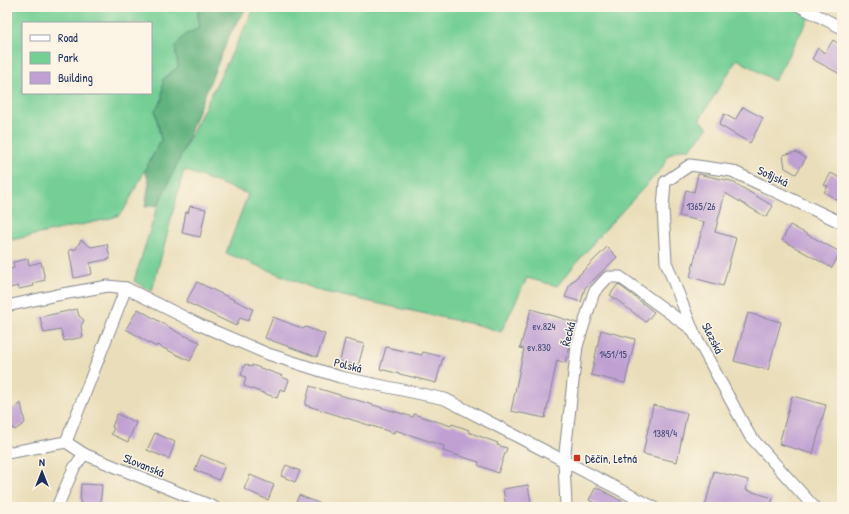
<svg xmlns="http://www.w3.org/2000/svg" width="849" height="514" viewBox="0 0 849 514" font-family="'Patrick Hand',sans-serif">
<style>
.green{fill:#75cf95;stroke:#487f7a;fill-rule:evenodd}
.forest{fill:#60b27e;stroke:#3e706e}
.building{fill:#c0a0d3}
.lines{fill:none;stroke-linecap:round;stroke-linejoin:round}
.minor-casing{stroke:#82868c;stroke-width:13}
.minor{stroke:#fff;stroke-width:11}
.poi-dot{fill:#c8321e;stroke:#fcf5e5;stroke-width:1.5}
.labels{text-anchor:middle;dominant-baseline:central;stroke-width:3;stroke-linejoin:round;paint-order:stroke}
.number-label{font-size:10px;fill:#444b7b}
.street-label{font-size:12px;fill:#1b2f5e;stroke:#fcf5e5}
.poi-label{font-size:12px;fill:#1b2f5e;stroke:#fcf5e5;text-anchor:start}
</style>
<rect width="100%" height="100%" fill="#fcf5e5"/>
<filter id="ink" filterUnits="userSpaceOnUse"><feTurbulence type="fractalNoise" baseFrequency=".025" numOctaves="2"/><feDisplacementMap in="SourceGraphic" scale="8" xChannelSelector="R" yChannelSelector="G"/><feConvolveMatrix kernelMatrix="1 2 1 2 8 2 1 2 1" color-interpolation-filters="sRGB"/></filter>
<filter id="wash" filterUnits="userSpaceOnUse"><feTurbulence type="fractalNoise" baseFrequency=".012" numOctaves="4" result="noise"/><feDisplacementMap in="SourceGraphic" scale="16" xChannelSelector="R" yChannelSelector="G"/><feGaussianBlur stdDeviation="0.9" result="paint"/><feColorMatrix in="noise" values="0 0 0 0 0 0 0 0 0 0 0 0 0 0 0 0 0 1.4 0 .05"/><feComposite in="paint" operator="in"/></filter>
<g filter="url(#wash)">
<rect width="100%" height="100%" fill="#eadeba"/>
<g class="green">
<path d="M7,7H199L198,16L200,28L186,34L178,67L163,79L162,100L155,110L161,140L124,210L119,215L108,219L7,241ZM23,23H151V93H23Z"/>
<path d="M255,7H791L810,16L774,81L737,59L699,120L708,127L690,149H681L668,155L662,168L600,235L557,286L527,278L501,332L482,326L320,291L226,253L248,194L184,170L152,291L134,281L158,205L183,151Z"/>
</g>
<path class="forest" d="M199,7H247L230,34L198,111L183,151L158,205L145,207L149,183L145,170L161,140L155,110L162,100L163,79L178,67L175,46L186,34L200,28L198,16Z"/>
<g id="blocks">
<g class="building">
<path d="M833,40L842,46V75L812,59L818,48L825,53Z"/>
<path d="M743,107L763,118L750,143L719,125L724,114L735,120Z"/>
<path d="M796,152L806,158L796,174L785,168L783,155Z"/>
<path d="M831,173L842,179V203L824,192L828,186L824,185Z"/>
<path d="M698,174L731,181L773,206L766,217L725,193L715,232L736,238L723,286L690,277L704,222L679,216L686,190L694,192Z"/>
<path d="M190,206L206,209L200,237L182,233L186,212L188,213Z"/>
<path d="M790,225L840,252L832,268L782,240Z"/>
<path d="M81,240L91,247L107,244L110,259L90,263L92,274L74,278L69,250L76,249Z"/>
<path d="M607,247L617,257L585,288L581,302L565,297L570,284Z"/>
<path d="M28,259L29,265L41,262L45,280L33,283L34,286L19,289L18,286L10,288L7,270L14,268L13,262Z"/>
<path d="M197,282L253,309L248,321L240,318L236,326L186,302Z"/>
<path d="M618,284L654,312L646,322L610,295Z"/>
<path d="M77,309L79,316L84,320L81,326L83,337L64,341L61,330L44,333L40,317Z"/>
<path d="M138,309L179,333L200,342L190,361L157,345L156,347L126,329Z"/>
<path d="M531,309L577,323L565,363L557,360L545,418L511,411L524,349L520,348Z"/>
<path d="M748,313L781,322L768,370L734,361Z"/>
<path d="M273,317L304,329L305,327L325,334L317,357L265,338Z"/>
<path d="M601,330L635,339L625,383L591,375Z"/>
<path d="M345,339L364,344L358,366L340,361Z"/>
<path d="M386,347L422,355L423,352L443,357L436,383L380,369Z"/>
<path d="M245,364L252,367V365L283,376L282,377L289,380L285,391L280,389L277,398L244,386L246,377L241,375Z"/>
<path d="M310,386L413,417L414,414L451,426L452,424L469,430L468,432L498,443L497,445L507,448L498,473L478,465L479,462L443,451L444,446L395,430L394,433L305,405Z"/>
<path d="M792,396L826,405L813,454L779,444Z"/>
<path d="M21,403L25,423L15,430L13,428L7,429V411L14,409Z"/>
<path d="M653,405L687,413L677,462L643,454Z"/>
<path d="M117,414L136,422L128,442L111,434L114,428L112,427Z"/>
<path d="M155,433L175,442L169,459L147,450Z"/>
<path d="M201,455L225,465L219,480L195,470Z"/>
<path d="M286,465L300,471L295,482L281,476Z"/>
<path d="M714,471L748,480L746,490L773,498L770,507H705Z"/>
<path d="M250,475L274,485L268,500L244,489Z"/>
<path d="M81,484L102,485L100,507H80Z"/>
<path d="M528,485L531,503H526L527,507H506L503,489Z"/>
<path d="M596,487L607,493L632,507H601L589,500Z"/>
<path d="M299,495L328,507H294Z"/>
</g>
</g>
</g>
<g filter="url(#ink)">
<use href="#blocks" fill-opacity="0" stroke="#82868c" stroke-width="1"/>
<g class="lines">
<defs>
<g id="minor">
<path d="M801,7L842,28"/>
<path d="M7,306L57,295L108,286L126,288L200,325L268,354L340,377L445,399L653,507"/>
<path d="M66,442L126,288"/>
<path d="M66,442L84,454L214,507"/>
<path d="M7,453L66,442"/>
<path d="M57,507L74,468L84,454"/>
<path d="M566,507L564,461L577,346L594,292L608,277H620L693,330"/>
<path d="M814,507L750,436L693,331L666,262L663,208L665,182L690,165L732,171L842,223"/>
</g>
</defs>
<use href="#minor" class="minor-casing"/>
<use href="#minor" class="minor"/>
</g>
</g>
<rect class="poi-dot" x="573" y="454" width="8" height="8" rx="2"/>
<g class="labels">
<g class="number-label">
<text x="701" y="206">1365/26</text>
<text x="544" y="326">ev.824</text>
<text x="539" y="347">ev.830</text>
<text x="613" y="354">1451/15</text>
<text x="665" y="433">1389/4</text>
</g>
<g class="street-label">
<text transform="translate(773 176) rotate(25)">Sofijská</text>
<text transform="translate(568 334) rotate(-76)">Řecká</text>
<text transform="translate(713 338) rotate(63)">Slezská</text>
<text transform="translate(348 365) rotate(14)">Polská</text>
<text transform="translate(144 465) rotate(22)">Slovanská</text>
</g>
<g class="poi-label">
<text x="585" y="458">Děčín, Letná</text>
</g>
</g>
<rect width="849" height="514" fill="none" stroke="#fcf5e5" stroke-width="24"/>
<rect x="22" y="22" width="130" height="72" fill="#fcf5e5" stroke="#a2a6af"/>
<rect x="30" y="35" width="20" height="6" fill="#ffffff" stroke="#a2a6af"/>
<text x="58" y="42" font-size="12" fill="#1b2f5e">Road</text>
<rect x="30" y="52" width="20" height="12" fill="#75cf95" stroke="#a2a6af"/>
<text x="58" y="62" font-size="12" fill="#1b2f5e">Park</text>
<rect x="30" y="72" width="20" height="12" fill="#c0a0d3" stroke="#a2a6af"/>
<text x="58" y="82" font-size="12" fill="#1b2f5e">Building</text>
<g transform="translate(42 472)" stroke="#fcf5e5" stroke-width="3" paint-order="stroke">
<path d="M0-3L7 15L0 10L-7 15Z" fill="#1b2f5e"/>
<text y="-6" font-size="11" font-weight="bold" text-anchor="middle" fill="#1b2f5e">N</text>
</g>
</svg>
